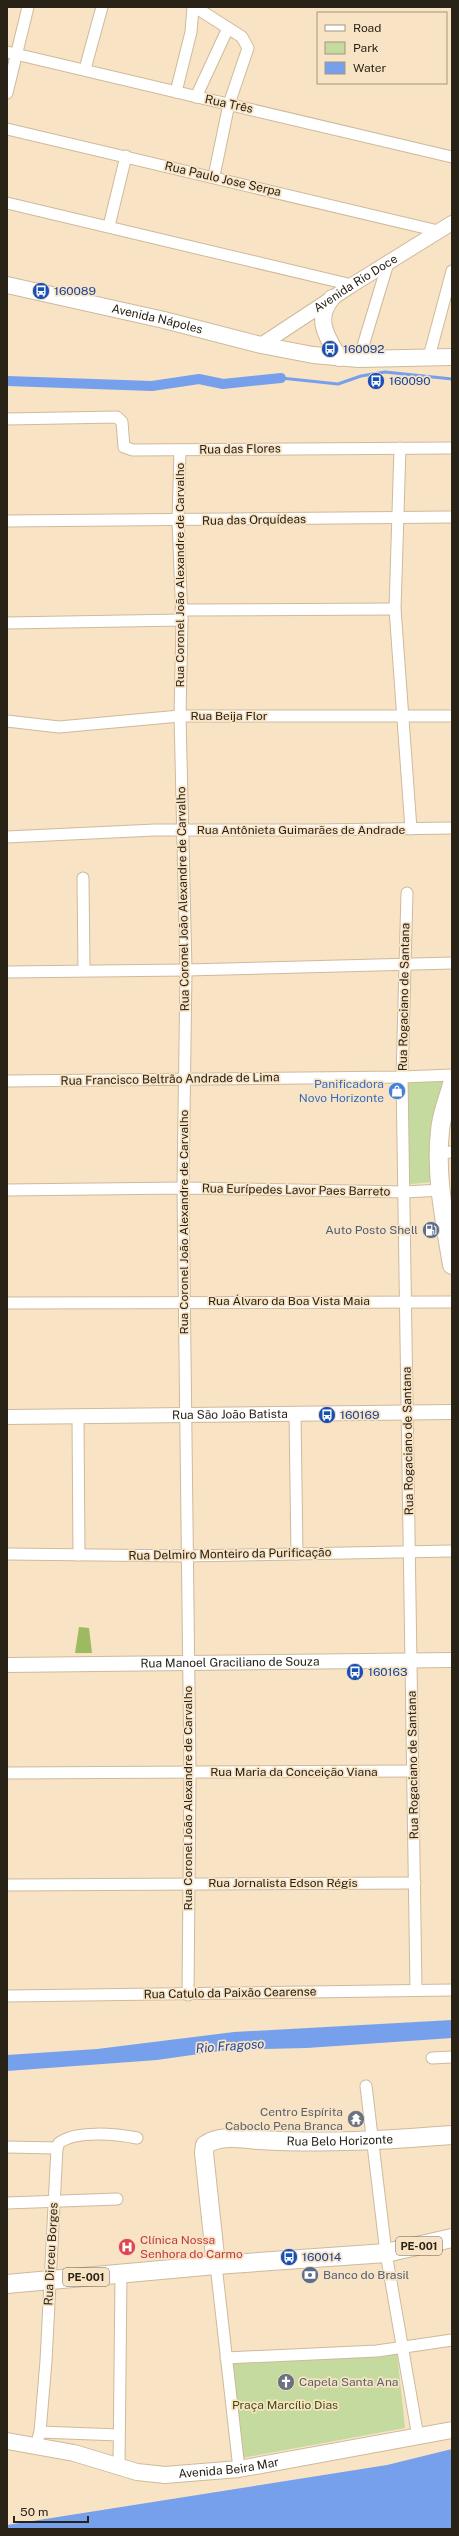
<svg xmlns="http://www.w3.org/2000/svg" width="459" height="2536" viewBox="0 0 459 2536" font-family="'Public Sans',sans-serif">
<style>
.green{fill:#c5da9e}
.forest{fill:#9eba60}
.water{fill:#77a0ec}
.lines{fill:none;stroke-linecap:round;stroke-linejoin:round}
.stream{stroke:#77a0ec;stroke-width:3}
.canal{stroke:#77a0ec;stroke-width:10}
.minor-casing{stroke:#ceba9c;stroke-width:13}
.tertiary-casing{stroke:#ceba9c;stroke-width:16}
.secondary-casing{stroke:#ceba9c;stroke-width:18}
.primary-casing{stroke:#ceba9c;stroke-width:20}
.minor{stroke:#fff;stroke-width:11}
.tertiary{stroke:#fff;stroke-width:14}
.secondary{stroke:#fff;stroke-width:16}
.primary{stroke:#fff;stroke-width:18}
.labels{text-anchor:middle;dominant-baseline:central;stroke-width:3.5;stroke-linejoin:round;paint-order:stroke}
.shield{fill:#f8e3c4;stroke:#675c4a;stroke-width:1}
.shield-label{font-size:11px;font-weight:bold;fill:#292216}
.street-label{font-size:12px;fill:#292216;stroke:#f8e3c4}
.transit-label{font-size:12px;fill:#164399;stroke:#f8e3c4;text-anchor:start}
.shop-label{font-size:12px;fill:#366cbe;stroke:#f8e3c4;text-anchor:end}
.service-label{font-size:12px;fill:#4e5e75;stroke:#f8e3c4;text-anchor:end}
.worship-label{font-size:12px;fill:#5b616d;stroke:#f8e3c4;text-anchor:end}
.health-label{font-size:12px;fill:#be3a42;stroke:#f8e3c4;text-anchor:start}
.park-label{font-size:12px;fill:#3e4f0c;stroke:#f8e3c4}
.water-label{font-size:13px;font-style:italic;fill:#1f4ca4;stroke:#f8e3c4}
</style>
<rect width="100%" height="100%" fill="#f8e3c4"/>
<g class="green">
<path d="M399,1081H443L430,1146L433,1182L400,1185Z"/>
<path d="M397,2353L405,2428L242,2458L231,2363Z"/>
</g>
<path class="forest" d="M79,1627L89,1628L92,1653H75Z"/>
<g class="water">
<path d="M452,2020V2038L307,2048L227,2050L157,2060L7,2071V2055L97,2049L234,2032Z"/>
<path d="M452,2449V2529H7V2525L387,2465Z"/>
</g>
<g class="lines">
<path class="stream" d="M281,378L338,384L361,376L385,372L452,379"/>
<path class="canal" d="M7,381L152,386L199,379L223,384L281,378"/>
<defs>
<g id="minor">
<path d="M195,7L242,37L248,48L229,104L214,176"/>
<path d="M7,52L452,157"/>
<path d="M85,69L102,7"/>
<path d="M176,92L191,32L193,7"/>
<path d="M7,93L28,7"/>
<path d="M196,97L228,28"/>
<path d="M7,129L438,231"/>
<path d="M7,203L352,285"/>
<path d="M109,226L126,156"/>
<path d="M429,357L452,271"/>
<path d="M359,359L388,263"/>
<path d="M7,419L117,417L122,422L124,447L133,450L452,448"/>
<path d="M400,448L395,609L411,829"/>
<path d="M180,450L178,521L182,620L180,716L186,970L183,1188L190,1773L188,1995"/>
<path d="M7,521L452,517"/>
<path d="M181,610L395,609"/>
<path d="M7,623L182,620"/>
<path d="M7,721L59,727L180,716H452"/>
<path d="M7,837L155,830H317L452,828"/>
<path d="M83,878L84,970"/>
<path d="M407,893L402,1077L416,1990"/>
<path d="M7,972L186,970L452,963"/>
<path d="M7,1081L402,1077L452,1075"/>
<path d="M439,1153L452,1152"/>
<path d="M7,1190L183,1188L405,1192L441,1190"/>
<path d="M7,1303L452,1302"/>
<path d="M295,1414L297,1554"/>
<path d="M78,1417L79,1555"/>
<path d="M7,1554L187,1556L452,1551"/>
<path d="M7,1773L413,1771"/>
<path d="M7,1885L415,1883"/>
<path d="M7,1996L452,1990"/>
<path d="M432,2058L452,2057"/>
<path d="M366,2086L386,2253L418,2437"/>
<path d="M7,2147L57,2148"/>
<path d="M7,2203L117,2199"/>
<path d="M216,2265L239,2469"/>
<path d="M226,2358L377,2351L452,2340"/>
<path d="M40,2432L119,2435"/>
<path d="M36,2445L40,2432L46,2361L57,2148L59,2143C76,2130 116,2134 137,2138"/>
<path d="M119,2467L121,2274"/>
</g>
<g id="tertiary">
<path id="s1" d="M261,345L352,285L452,223"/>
<path id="s2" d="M7,1417L452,1412"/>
<path id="s3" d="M7,1665L452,1660"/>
</g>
<g id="secondary">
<path id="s4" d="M7,285L164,320L261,345L313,355L359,359L452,357"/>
<path d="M332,298C314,319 327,337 339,358"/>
<path id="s5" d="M7,2441L74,2453L137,2472L165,2475L239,2469L452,2430"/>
</g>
<g id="primary">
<path d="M452,1084C448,1099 441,1115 440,1131C435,1175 445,1222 452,1265"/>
<path id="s6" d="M216,2265L204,2153L205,2145C220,2134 242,2139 259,2140C324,2144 387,2140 452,2135"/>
<path d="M7,2284L216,2265L386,2253L452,2238"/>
</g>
</defs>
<use href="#minor" class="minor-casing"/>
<use href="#tertiary" class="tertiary-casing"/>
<use href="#secondary" class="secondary-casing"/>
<use href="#primary" class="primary-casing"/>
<use href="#minor" class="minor"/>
<use href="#tertiary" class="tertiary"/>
<use href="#secondary" class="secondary"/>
<use href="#primary" class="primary"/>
</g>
<defs>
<symbol id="bus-disc" viewBox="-11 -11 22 22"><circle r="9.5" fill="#1a4fb4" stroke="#f8e3c4"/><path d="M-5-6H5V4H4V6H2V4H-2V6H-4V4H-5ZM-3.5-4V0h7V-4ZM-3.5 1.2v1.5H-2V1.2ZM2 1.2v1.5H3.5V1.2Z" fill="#fff"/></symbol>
<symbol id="shop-disc" viewBox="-11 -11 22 22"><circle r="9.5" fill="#3f7fe0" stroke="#f8e3c4"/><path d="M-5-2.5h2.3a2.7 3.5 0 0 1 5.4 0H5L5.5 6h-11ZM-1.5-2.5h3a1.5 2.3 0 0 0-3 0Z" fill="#fff"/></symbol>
<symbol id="fuel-disc" viewBox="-11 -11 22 22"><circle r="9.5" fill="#5c6f8a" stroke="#f8e3c4"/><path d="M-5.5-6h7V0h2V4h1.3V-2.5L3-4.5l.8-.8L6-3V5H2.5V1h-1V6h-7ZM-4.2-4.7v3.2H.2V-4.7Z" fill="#fff"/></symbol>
<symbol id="temple-disc" viewBox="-11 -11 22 22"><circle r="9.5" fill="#6b7280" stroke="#f8e3c4"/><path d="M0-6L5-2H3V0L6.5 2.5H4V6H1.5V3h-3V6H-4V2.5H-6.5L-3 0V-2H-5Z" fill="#fff"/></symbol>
<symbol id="hospital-disc" viewBox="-11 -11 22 22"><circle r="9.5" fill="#e0444e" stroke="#f8e3c4"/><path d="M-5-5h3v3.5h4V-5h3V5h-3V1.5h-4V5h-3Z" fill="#fff"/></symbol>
<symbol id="bank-disc" viewBox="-11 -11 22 22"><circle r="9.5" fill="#5c6f8a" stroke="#f8e3c4"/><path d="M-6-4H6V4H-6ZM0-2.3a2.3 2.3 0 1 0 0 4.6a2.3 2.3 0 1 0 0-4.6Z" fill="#fff"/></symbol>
<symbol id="church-disc" viewBox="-11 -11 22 22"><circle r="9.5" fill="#6b7280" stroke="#f8e3c4"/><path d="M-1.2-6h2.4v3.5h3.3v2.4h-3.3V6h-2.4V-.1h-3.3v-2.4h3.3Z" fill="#fff"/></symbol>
</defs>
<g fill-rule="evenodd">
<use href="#bus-disc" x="31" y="281" width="20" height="20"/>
<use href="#bus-disc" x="320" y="339" width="20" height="20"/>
<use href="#bus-disc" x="366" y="371" width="20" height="20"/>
<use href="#shop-disc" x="387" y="1081" width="20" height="20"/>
<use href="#fuel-disc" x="421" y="1220" width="20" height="20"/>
<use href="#bus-disc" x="317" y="1405" width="20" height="20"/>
<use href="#bus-disc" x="345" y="1662" width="20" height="20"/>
<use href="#temple-disc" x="346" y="2109" width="20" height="20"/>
<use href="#hospital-disc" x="117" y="2237" width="20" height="20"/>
<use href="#bus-disc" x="279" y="2247" width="20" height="20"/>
<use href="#bank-disc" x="300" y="2265" width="20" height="20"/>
<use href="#church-disc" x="276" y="2372" width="20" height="20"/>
</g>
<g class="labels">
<g class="shield">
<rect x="396" y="2237" width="46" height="18" rx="3"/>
<rect x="63" y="2268" width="46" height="18" rx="3"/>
</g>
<g class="shield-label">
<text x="419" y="2246">PE-001</text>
<text x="86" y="2277">PE-001</text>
</g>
<g class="street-label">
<text transform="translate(229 104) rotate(12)">Rua Três</text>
<text transform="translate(223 179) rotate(13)">Rua Paulo Jose Serpa</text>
<text stroke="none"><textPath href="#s1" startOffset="113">Avenida Rio Doce</textPath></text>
<text stroke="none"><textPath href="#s4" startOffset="154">Avenida Nápoles</textPath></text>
<text transform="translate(240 449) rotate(-1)">Rua das Flores</text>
<text transform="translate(254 520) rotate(-1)">Rua das Orquídeas</text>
<text transform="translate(180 575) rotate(-90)">Rua Coronel João Alexandre de Carvalho</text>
<text x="229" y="716">Rua Beija Flor</text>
<text x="301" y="830">Rua Antônieta Guimarães de Andrade</text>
<text transform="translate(183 899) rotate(-91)">Rua Coronel João Alexandre de Carvalho</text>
<text transform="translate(404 997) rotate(-89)">Rua Rogaciano de Santana</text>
<text transform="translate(170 1079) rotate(-1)">Rua Francisco Beltrão Andrade de Lima</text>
<text transform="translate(296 1190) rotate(1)">Rua Eurípedes Lavor Paes Barreto</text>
<text transform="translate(184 1222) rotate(-90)">Rua Coronel João Alexandre de Carvalho</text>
<text x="289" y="1301">Rua Álvaro da Boa Vista Maia</text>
<text stroke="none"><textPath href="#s2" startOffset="223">Rua São João Batista</textPath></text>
<text transform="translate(408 1441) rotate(-91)">Rua Rogaciano de Santana</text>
<text transform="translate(230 1554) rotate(-1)">Rua Delmiro Monteiro da Purificação</text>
<text stroke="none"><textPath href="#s3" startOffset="223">Rua Manoel Graciliano de Souza</textPath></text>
<text transform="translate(413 1765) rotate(-91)">Rua Rogaciano de Santana</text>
<text x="294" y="1772">Rua Maria da Conceição Viana</text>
<text transform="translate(188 1798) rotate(-90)">Rua Coronel João Alexandre de Carvalho</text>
<text x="283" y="1883">Rua Jornalista Edson Régis</text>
<text transform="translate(230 1993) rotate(-1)">Rua Catulo da Paixão Cearense</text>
<text stroke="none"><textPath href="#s6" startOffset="257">Rua Belo Horizonte</textPath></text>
<text transform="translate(51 2254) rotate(-87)">Rua Dirceu Borges</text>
<text stroke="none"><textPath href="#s5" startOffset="226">Avenida Beira Mar</textPath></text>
</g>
<g class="transit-label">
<text x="54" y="291">160089</text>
<text x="343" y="349">160092</text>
<text x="389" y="381">160090</text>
<text x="340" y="1415">160169</text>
<text x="368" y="1672">160163</text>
<text x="302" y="2257">160014</text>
</g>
<g class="shop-label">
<text x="384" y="1084">Panificadora<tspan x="384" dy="14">Novo Horizonte</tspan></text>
</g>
<g class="service-label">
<text x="418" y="1230">Auto Posto Shell</text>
<text x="323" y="2275" text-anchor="start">Banco do Brasil</text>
</g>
<g class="worship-label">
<text x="343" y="2112">Centro Espírita<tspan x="343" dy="14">Caboclo Pena Branca</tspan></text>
<text x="299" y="2382" text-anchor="start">Capela Santa Ana</text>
</g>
<g class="health-label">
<text x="140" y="2240">Clínica Nossa<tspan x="140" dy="14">Senhora do Carmo</tspan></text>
</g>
<g class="park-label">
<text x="285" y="2405">Praça Marcílio Dias</text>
</g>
<g class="water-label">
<text transform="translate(230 2046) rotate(-4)">Rio Fragoso</text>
</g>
</g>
<rect width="459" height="2536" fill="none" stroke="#292216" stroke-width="16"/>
<rect x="317" y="12" width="130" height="72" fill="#f8e3c4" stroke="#a5967e"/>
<rect x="325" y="25" width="20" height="6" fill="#ffffff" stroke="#a5967e"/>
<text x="353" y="32" font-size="12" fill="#292216">Road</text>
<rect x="325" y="42" width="20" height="12" fill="#c5da9e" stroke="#a5967e"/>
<text x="353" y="52" font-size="12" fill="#292216">Park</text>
<rect x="325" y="62" width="20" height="12" fill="#77a0ec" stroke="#a5967e"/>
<text x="353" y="72" font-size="12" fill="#292216">Water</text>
<path d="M14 2516v6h74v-6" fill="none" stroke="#292216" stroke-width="2"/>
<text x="20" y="2516" font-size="12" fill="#292216" stroke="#f8e3c4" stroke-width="3" paint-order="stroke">50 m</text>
</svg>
